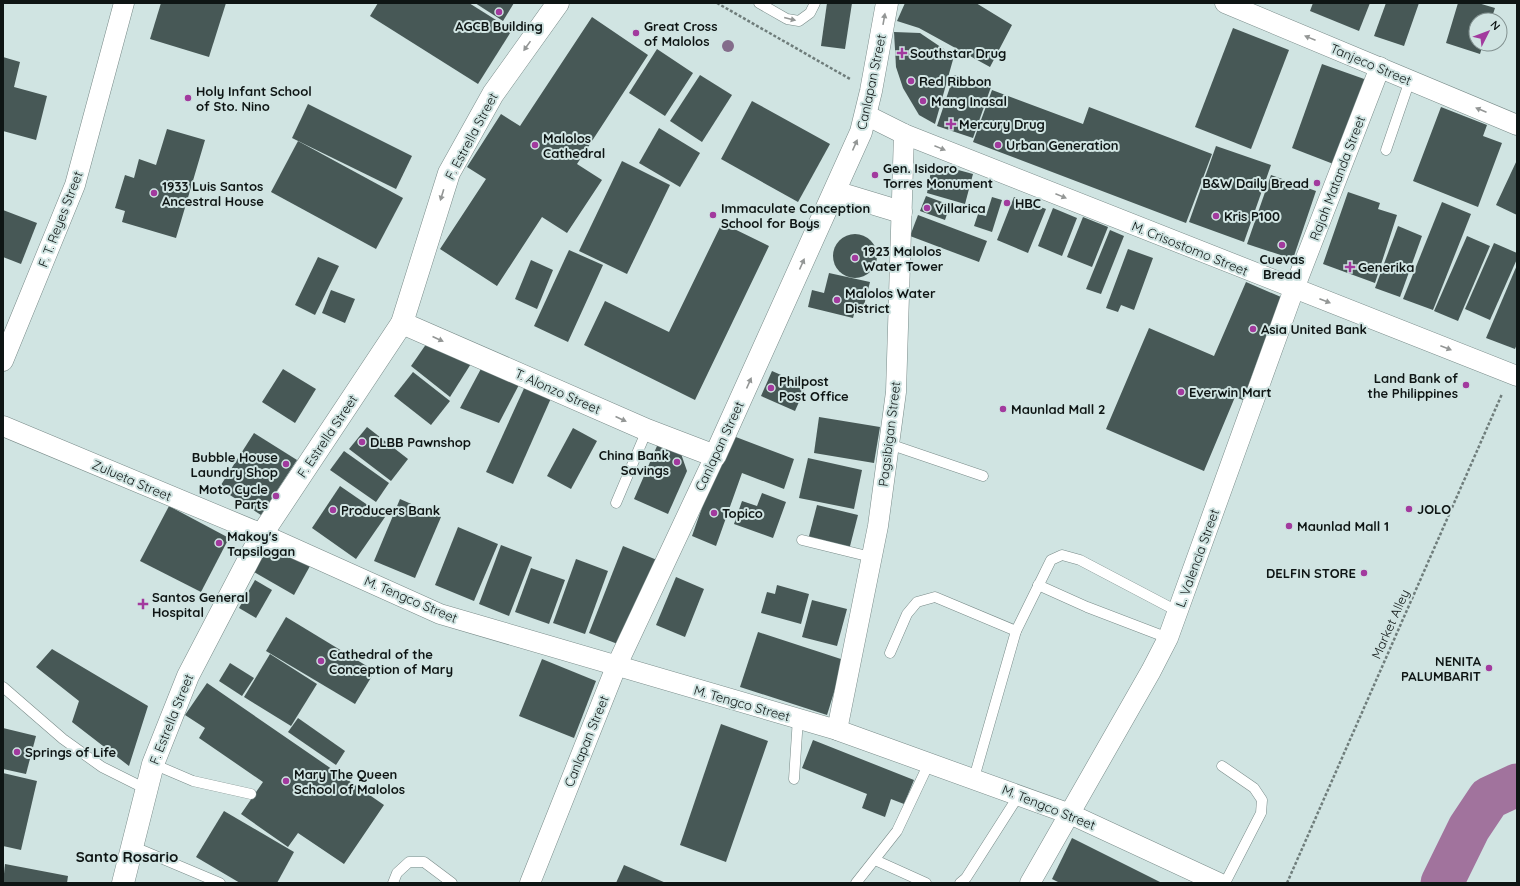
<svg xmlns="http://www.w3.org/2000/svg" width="1520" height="886" viewBox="0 0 1520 886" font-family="Quicksand,sans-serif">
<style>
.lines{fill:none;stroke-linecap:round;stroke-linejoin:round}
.river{stroke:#a1739d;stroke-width:43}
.building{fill:#475856}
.service-casing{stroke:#798b89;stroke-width:11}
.minor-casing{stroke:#798b89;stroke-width:21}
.secondary-casing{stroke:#798b89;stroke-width:23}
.path{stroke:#6f7d7b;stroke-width:2.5;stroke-dasharray:3 2;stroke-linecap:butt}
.service{stroke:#fff;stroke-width:10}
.minor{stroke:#fff;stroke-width:20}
.secondary{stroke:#fff;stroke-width:22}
.tree{fill:#846d8b}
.oneway{fill:#939695}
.poi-dot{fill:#a23a9e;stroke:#d0e4e2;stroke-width:1.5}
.labels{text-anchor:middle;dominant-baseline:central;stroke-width:4;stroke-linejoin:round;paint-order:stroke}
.poi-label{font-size:13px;font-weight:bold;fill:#0e1514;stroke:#d0e4e2;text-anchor:start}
.street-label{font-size:13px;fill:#0e1514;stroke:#d0e4e2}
.quarter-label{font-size:15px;font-weight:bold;fill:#0e1514;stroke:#d0e4e2}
</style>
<rect width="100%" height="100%" fill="#d0e4e2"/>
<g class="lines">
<path class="river" d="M1442,883L1469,828L1489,798L1517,785"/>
</g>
<g class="building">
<path d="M161,3H226L209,57L150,39Z"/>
<path d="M378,3H469L512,30L478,84L370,16Z"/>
<path d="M475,3H514L503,21Z"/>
<path d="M827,3H852L845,49L821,46Z"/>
<path d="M905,3H976L1012,25L990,67L919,28L897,21Z"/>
<path d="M1313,3H1370L1359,31L1310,11Z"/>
<path d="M1386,3H1419L1404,46L1374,36Z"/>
<path d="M1458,3H1478L1495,8L1491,20H1476V44H1483L1480,54L1446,43Z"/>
<path d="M592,17L648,55L577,164L602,180L567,233L542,217L497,286L440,249L486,179L467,167L501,114L520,126Z"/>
<path d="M1233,28L1289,50L1251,149L1195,127Z"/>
<path d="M894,32L920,33L954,56L935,124L919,115L903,88L896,67Z"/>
<path d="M657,49L693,73L665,116L629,93Z"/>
<path d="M3,57L20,62L14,87L47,96L36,140L3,131Z"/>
<path d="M1322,64L1367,80L1336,165L1292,148Z"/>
<path d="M700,75L732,95L702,142L670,121Z"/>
<path d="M954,75L991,87L973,138L937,126Z"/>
<path d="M992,90L1083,124L1089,107L1212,154L1186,223L973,142Z"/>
<path d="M752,101L830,144L798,202L721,159Z"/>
<path d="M308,104L412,156L396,189L292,138Z"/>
<path d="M1441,107L1487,125L1483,136L1502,143L1478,207L1413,181Z"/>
<path d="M659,128L700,153L680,187L639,163Z"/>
<path d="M167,129L205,140L176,238L122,222L125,211L115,208L125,175L134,178L139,159L156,165Z"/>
<path d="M298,141L403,198L376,249L271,192Z"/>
<path d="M1216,146L1271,165L1244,242L1189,222Z"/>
<path d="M1517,160V215L1496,205Z"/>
<path d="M622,161L670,185L627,274L579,251Z"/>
<path d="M940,165L973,174L965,204L927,193L931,171Z"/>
<path d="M1271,175L1316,191L1293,259L1247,244Z"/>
<path d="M1348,192L1380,203L1378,209L1397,215L1375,283L1323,264Z"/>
<path d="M926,196L950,205L945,220L920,211Z"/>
<path d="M992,197L1002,200L992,232L974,226L978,214L986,216Z"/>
<path d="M1014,197L1046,209L1028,253L997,240Z"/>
<path d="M1442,202L1471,214L1433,310L1403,299Z"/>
<path d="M1053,208L1077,218L1062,256L1038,246Z"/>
<path d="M3,210L37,223L21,264L3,257Z"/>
<path d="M918,215L987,241L979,262L910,236Z"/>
<path d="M1083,217L1108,227L1092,267L1067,257Z"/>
<path d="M722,223L769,246L695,400L584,345L605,301L669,332Z"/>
<path d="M1398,226L1422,236L1400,297L1375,288Z"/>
<path d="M1110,230L1124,236L1101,294L1086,289Z"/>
<circle cx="855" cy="256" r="22"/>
<path d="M1467,236L1490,246L1458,321L1434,311Z"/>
<path d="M1494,243L1517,253V259L1490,320L1465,309Z"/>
<path d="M1128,249L1153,258L1134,310L1121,305L1118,312L1106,308Z"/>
<path d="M569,250L603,265L568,342L534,326Z"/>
<path d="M318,257L339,266L315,315L295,305Z"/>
<path d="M531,260L553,270L537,309L515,299Z"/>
<path d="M1517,265V344L1515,349L1486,338Z"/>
<path d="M829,273L870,282L863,309L856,307L853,318L808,307L812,290L824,293Z"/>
<path d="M1246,282L1281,297L1243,400L1235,397L1204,471L1106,429L1149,328L1214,356Z"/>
<path d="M331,290L355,299L345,323L322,313Z"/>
<path d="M429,340L474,359L450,397L411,366Z"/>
<path d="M483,365L521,381L499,423L460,408Z"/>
<path d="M283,369L316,389L295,423L262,402Z"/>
<path d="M772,371L806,386L795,411L761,396Z"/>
<path d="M413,372L450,401L431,425L394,396Z"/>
<path d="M526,384L552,396L513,484L486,472Z"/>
<path d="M819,417L880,427L874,463L814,453Z"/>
<path d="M367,427L408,459L391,481L349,449Z"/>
<path d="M573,428L597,441L571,489L547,476Z"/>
<path d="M254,433L297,460L261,515L219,488Z"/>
<path d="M728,434L794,459L784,489L742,473L716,546L692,536Z"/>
<path d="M660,439L679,448L687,471L668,514L634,499Z"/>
<path d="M344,451L389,483L376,502L330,470Z"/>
<path d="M808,458L862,470L854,509L799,498Z"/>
<path d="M340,486L385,517L356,559L312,528Z"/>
<path d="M762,493L786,502L773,538L734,524L742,501L757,506Z"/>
<path d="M400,499L441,517L415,578L374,561Z"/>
<path d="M817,505L858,515L849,550L808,540Z"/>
<path d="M169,506L229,538L201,592L140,561Z"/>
<path d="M458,527L498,544L474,601L435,585Z"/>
<path d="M270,544L310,566L294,595L254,572Z"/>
<path d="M501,545L532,557L509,616L479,604Z"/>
<path d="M623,546L657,560L623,646L589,633Z"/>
<path d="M576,559L608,571L585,634L553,623Z"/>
<path d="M531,568L565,580L549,624L515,612Z"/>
<path d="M676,577L704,589L685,637L656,625Z"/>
<path d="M255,580L272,590L256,618L239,608Z"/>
<path d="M777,585L809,594L801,624L761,613L767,592L775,594Z"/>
<path d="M812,600L847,609L837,646L802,637Z"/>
<path d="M286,617L375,671L355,704L266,651Z"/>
<path d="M758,632L844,660L827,715L740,687Z"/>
<path d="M52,649L148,706L129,766L72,722L79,701L36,667Z"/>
<path d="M270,654L317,684L291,726L244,697Z"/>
<path d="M542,659L596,681L574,738L519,716Z"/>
<path d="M230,663L254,678L242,696L219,681Z"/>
<path d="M207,683L384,805L344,864L298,833L288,847L241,814L263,782L199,738L205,728L185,715Z"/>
<path d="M298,718L345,751L336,765L288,732Z"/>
<path d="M721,724L768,741L726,862L680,845Z"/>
<path d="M3,728L36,736L26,774L3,769Z"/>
<path d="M813,740L914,780L904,804L891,799L885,817L862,808L867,794L802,768Z"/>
<path d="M3,773L37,781L21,850L3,846Z"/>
<path d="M224,811L294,852L277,883H240L196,857Z"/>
<path d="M1072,838L1162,883H1060L1052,879Z"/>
<path d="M5,864L68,876L67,883H3Z"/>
<path d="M624,865L666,883H616Z"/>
</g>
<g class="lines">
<defs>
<g id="service">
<path d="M759,3L787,19L799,21L810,13L815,3"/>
<path d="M1386,150L1410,80"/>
<path d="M889,444L983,476"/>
<path d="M616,503L647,430"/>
<path d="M802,540L871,557"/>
<path d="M1038,585L1087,607L1168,638"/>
<path d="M890,653L907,614L917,602L935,597L1016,631"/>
<path d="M3,687L63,739L102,767L146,789"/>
<path d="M153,764L193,781L251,794"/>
<path d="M1222,766L1254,788L1262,800L1261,813L1225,883"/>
<path d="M974,778L1016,631L1051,560L1062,555L1080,560L1177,611"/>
<path d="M794,779L798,718"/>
<path d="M132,846L220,883"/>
<path d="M875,860L926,883"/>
<path d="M393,883L397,873L409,862H424L452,883"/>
<path d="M856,883L897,831L929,763"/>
<path d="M960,883L966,878L1019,795"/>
</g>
<g id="minor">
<path d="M1225,3L1517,125"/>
<path d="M866,115L904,134L1517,376"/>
<path d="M3,361L75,185L124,3"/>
<path d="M3,426L262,534L440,614L837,730L1070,814L1219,883"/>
<path d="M837,730L878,526L896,392L904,134"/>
<path d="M530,883L616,667L715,456"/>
<path d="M1030,883L1151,671L1168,638L1294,289L1380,67"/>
</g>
<g id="secondary">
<path d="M835,192L901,212"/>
<path d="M402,323L647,430L715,456L861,132L871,91L887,3"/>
<path d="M123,883L153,764L188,676L262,534L402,323L449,173L493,94L558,3"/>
</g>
</defs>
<use href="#service" class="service-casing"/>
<use href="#minor" class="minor-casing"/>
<use href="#secondary" class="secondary-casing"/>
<g class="path">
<path d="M717,3L850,79"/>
<path d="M1287,883L1502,394"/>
</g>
<use href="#service" class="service"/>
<use href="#minor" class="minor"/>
<use href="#secondary" class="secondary"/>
</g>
<circle class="tree" cx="728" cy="46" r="6"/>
<defs><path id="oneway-solid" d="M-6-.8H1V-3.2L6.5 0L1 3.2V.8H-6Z"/></defs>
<g class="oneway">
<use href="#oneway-solid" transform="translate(790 19) rotate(14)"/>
<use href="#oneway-solid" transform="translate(884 19) rotate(-80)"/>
<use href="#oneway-solid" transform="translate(1310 38) rotate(-158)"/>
<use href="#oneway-solid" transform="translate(527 46) rotate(125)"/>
<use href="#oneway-solid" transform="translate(1481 110) rotate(-157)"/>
<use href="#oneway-solid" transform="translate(855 145) rotate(-66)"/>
<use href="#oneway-solid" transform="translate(940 148) rotate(22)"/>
<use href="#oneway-solid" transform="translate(442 195) rotate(107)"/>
<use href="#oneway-solid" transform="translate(1061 196) rotate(22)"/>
<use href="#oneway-solid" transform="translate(802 264) rotate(-66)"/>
<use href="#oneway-solid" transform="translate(1325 301) rotate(21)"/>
<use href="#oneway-solid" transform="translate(438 339) rotate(24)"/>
<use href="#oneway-solid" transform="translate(1446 348) rotate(21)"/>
<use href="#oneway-solid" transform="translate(749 383) rotate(-66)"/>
<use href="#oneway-solid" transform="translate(621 419) rotate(24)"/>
</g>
<g class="poi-dot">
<circle cx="499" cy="12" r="4"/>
<circle cx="636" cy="33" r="4"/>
<path d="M900 47h4v4h4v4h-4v4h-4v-4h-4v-4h4z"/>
<circle cx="911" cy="81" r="4"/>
<circle cx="188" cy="98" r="4"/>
<circle cx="923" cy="101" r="4"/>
<path d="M949 118h4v4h4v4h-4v4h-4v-4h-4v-4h4z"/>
<circle cx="535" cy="145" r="4"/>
<circle cx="998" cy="145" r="4"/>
<circle cx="875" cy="175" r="4"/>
<circle cx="1317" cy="183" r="4"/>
<circle cx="154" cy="193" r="4"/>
<circle cx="1007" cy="203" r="4"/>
<circle cx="927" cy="208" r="4"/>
<circle cx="713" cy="215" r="4"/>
<circle cx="1216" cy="216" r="4"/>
<circle cx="1282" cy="245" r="4"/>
<circle cx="855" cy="258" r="4"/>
<path d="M1348 261h4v4h4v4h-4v4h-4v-4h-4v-4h4z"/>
<circle cx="837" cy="300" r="4"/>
<circle cx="1253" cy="329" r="4"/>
<circle cx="1466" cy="385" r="4"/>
<circle cx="771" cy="388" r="4"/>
<circle cx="1181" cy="392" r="4"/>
<circle cx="1003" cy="409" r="4"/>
<circle cx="362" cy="442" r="4"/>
<circle cx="677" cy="462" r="4"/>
<circle cx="286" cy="464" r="4"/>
<circle cx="276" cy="496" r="4"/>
<circle cx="1409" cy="509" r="4"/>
<circle cx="333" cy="510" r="4"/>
<circle cx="714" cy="513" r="4"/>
<circle cx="1289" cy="526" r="4"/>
<circle cx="219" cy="543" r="4"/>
<circle cx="1364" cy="573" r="4"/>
<path d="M141 598h4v4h4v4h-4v4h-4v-4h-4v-4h4z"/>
<circle cx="321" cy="661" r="4"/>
<circle cx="1489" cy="668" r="4"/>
<circle cx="17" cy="752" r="4"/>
<circle cx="286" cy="781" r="4"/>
</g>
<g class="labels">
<g class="poi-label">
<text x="499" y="26" text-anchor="middle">AGCB Building</text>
<text x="644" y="26">Great Cross<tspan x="644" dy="15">of Malolos</tspan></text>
<text x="910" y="53">Southstar Drug</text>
<text x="919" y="81">Red Ribbon</text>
<text x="196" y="91">Holy Infant School<tspan x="196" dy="15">of Sto. Nino</tspan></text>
<text x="931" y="101">Mang Inasal</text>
<text x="959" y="124">Mercury Drug</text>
<text x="543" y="138">Malolos<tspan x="543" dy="15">Cathedral</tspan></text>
<text x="1006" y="145">Urban Generation</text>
<text x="883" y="168">Gen. Isidoro<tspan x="883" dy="15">Torres Monument</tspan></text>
<text x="1309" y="183" text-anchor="end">B&amp;W Daily Bread</text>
<text x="162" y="186">1933 Luis Santos<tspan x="162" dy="15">Ancestral House</tspan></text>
<text x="1015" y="203">HBC</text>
<text x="721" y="208">Immaculate Conception<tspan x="721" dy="15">School for Boys</tspan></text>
<text x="935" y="208">Villarica</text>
<text x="1224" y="216">Kris P100</text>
<text x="863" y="251">1923 Malolos<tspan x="863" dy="15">Water Tower</tspan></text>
<text x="1282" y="259" text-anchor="middle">Cuevas<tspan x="1282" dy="15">Bread</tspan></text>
<text x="1358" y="267">Generika</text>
<text x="845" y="293">Malolos Water<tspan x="845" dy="15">District</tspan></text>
<text x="1261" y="329">Asia United Bank</text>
<text x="1458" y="378" text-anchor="end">Land Bank of<tspan x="1458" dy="15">the Philippines</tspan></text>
<text x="779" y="381">Philpost<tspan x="779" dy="15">Post Office</tspan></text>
<text x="1189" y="392">Everwin Mart</text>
<text x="1011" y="409">Maunlad Mall 2</text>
<text x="370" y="442">DLBB Pawnshop</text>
<text x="669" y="455" text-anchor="end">China Bank<tspan x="669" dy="15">Savings</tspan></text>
<text x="278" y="457" text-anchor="end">Bubble House<tspan x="278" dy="15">Laundry Shop</tspan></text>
<text x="268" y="489" text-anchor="end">Moto Cycle<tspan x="268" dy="15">Parts</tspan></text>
<text x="1417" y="509">JOLO</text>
<text x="341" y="510">Producers Bank</text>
<text x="722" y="513">Topico</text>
<text x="1297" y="526">Maunlad Mall 1</text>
<text x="227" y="536">Makoy's<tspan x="227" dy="15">Tapsilogan</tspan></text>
<text x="1356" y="573" text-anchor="end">DELFIN STORE</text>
<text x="152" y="597">Santos General<tspan x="152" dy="15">Hospital</tspan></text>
<text x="329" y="654">Cathedral of the<tspan x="329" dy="15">Conception of Mary</tspan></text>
<text x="1481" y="661" text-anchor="end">NENITA<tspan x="1481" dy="15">PALUMBARIT</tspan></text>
<text x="25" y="752">Springs of Life</text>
<text x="294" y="774">Mary The Queen<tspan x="294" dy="15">School of Malolos</tspan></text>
</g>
<g class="street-label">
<text transform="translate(1371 64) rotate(23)">Tanjeco Street</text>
<text transform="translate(871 82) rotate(-78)">Canlapan Street</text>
<text transform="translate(471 136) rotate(-62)">F. Estrella Street</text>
<text transform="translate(1337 178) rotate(-69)">Rajah Matanda Street</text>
<text transform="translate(60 219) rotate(-69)">F. T. Reyes Street</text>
<text transform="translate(1190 248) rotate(22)">M. Crisostomo Street</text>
<text transform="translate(558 391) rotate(24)">T. Alonzo Street</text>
<text transform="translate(889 434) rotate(-83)">Pagsibigan Street</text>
<text transform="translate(327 436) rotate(-56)">F. Estrella Street</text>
<text transform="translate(719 446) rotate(-65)">Canlapan Street</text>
<text transform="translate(132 480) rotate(23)">Zulueta Street</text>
<text transform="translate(1197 558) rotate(-70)">L. Valencia Street</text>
<text transform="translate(411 599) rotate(23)">M. Tengco Street</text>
<text transform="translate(1390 624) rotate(-66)">Market Alley</text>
<text transform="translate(742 703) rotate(16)">M. Tengco Street</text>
<text transform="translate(171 719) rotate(-68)">F. Estrella Street</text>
<text transform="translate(586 741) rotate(-68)">Canlapan Street</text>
<text transform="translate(1049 807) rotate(22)">M. Tengco Street</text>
</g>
<g class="quarter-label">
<text x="127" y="856">Santo Rosario</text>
</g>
</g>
<rect width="1520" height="886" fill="none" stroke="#0e1514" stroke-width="8"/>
<g transform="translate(1488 32) rotate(48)"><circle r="19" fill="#d0e4e2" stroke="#829190"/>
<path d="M0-3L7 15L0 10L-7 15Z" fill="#a23a9e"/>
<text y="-6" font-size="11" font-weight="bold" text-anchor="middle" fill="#0e1514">N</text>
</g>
</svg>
